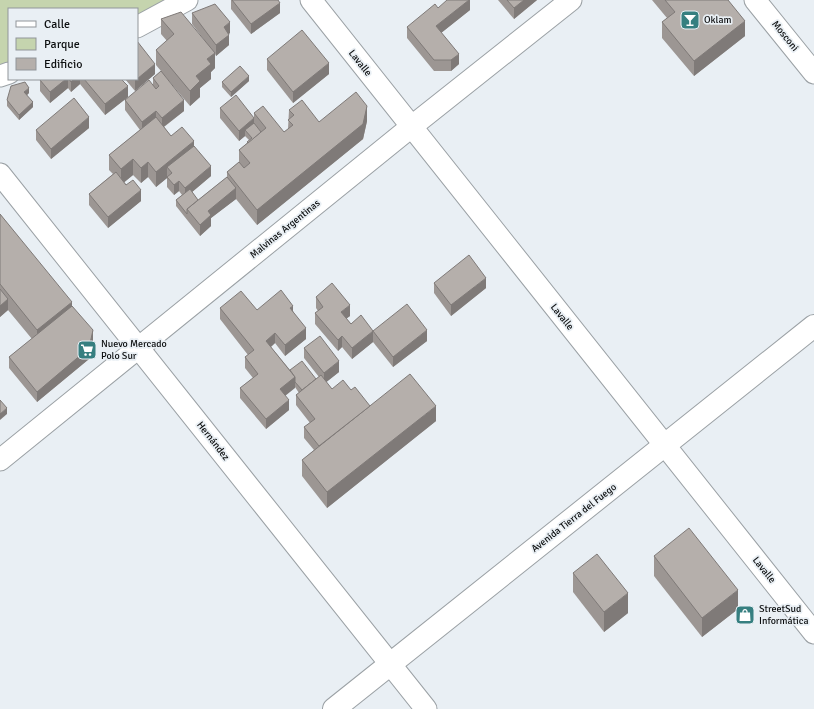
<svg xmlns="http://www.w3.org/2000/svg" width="814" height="709" viewBox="0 0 814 709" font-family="Signika,sans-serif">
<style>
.green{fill:#c5d4ae}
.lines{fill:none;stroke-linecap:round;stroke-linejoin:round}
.minor-casing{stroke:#9ba1a5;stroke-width:23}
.tertiary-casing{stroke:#9ba1a5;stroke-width:24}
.minor{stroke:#fff;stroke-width:21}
.tertiary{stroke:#fff;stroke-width:22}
.wall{fill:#9c9693}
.shaded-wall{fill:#7f7a78}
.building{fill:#b5afab;stroke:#7f7a78}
.labels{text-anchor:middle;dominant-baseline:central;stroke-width:3.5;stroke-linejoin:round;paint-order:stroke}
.poi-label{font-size:10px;fill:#0d0f10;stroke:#e9eff4;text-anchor:start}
.street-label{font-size:10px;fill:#0d0f10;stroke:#e9eff4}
</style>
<rect width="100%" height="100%" fill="#e9eff4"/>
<path class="green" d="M0,0H187L137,27V9H9V73L0,76Z"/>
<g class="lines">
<defs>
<g id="minor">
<path d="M311,0L814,633"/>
<path d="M755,0L814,73"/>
<path d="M137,27L187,0"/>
<path d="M0,76L9,73"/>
<path d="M0,174L426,709"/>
<path d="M0,460L411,127L571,0"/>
</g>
<path id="tertiary" d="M334,709L814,326"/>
</defs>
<use href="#minor" class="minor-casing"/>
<use href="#tertiary" class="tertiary-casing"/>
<use href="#minor" class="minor"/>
<use href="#tertiary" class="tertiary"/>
</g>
<g class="wall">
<path d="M231,0H278L280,13L251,34L231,9Z"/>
<path d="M470,0V10L441,33L459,64L451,71H434L407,38V27L438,8Z"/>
<path d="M498,0H537L514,19Z"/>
<path d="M652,0H728L745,36L694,76L662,38V22L667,18Z"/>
<path d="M192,13L230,33L228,34L229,45L216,56L215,54V68L211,72V79L200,88V97L190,106L163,74L184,111L164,127L171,136L194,146L211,176L192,192L198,200L227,177V172L239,162V150L247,143V142L249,140L245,136L239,141L220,118V108L254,123V113L284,132L288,129L289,110L319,122L367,121L363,139L257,225L236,199L211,218V226L200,236L176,206V200L182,195L179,191L174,195L167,187V178L156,187L148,177L141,183L133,175L124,182L141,201L108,228L89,205V194L113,174L109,170V155L140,130L125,110V100L153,84V78L161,71L156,65V50L167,41L161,34V19L205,41L192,24Z"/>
<path d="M267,59L329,74L293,103L267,70Z"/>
<path d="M155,74L135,91L125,79H137Z"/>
<path d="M42,79H121L128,97L105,115L80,84L71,92L68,88L50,103L40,91V80Z"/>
<path d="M249,81L231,97L222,87V82Z"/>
<path d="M29,93L27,95L33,107L19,120L7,106V100Z"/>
<path d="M89,128L51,159L36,140V130Z"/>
<path d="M0,214L72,306L93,340L89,359L37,402L9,368V357L32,339L8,310L0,317Z"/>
<path d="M434,283L486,288L451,316L434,293Z"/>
<path d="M316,297L350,316L346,318L351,324L373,342L352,359L342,347L338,351L315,324V313L318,311L316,308Z"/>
<path d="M220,308L293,311L306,339L285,356L275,343L271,347L290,370L316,379L319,377L304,358V348L339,372L326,382L332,389L351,390L370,406L436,421L327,508L302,476V460L314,450L304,438V427L310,423L296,405V395L299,393L295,387L285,395L289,410L266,429L240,398V388L253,378L245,368V357L248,355L220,319Z"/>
<path d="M373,331L427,341L393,367L373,342Z"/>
<path d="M654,556L738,609L702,637L654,576Z"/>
<path d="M573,573L628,613L604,632L573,592Z"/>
</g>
<g class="shaded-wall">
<path d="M469,0H470V10L436,37V26Z"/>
<path d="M524,0H537L514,19V8Z"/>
<path d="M280,3V13L251,34V24Z"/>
<path d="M745,21V36L694,76V61Z"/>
<path d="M230,22V33L224,38V27Z"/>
<path d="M229,35V45L216,56V45Z"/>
<path d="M215,53V68L211,72V79L200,88V97L190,106V91L196,76L207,59Z"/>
<path d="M459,54V64L451,71V60Z"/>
<path d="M329,63V74L293,103V92Z"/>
<path d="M155,64V74L135,91V80Z"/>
<path d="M249,76V81L231,97V92Z"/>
<path d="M66,79H68V88L50,103V92Z"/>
<path d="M74,79H80V84L71,92V82Z"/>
<path d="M128,86V97L105,115V104Z"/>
<path d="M29,88V93L24,98V92Z"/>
<path d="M184,100V111L162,128V118Z"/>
<path d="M33,102V107L19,120V115Z"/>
<path d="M367,106V121L363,139L257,225V210Z"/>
<path d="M156,111V122L142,133V122Z"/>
<path d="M89,117V128L51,159V149Z"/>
<path d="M254,118V128L245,130V136L239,141V131Z"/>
<path d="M194,141V157L172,173L167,167V178L156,187V172Z"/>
<path d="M133,159V175L121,185V169Z"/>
<path d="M148,162V177L141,183V168Z"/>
<path d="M211,166V176L185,198V188Z"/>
<path d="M179,181V191L174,195V185Z"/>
<path d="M236,188V199L211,218V226L200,236V225L208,211Z"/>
<path d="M141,190V201L108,228V217Z"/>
<path d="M486,278V288L451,316V305Z"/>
<path d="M8,299V310L0,317V306Z"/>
<path d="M72,302V317L37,345V330Z"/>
<path d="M350,305V316L341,323V312Z"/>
<path d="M293,306V317L290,308Z"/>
<path d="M306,328V339L285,356V345Z"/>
<path d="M93,330V340L89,359L37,402V392Z"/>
<path d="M427,330V341L393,367V357Z"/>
<path d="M373,331V342L352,359V348Z"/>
<path d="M275,333V343L266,351V341Z"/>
<path d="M342,336V347L338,351V340Z"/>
<path d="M339,361V372L324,384V373Z"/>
<path d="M295,377V388L280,400V389Z"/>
<path d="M289,400V410L266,429V419Z"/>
<path d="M436,406V421L327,508V492Z"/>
<path d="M7,408V414L0,420V414Z"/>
<path d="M738,590V609L702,637V618Z"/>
<path d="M628,593V613L604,632V612Z"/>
</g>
<g class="building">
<path d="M232,0H278L280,3L251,24Z"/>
<path d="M447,0H469L436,26L459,54L451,60H434L407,27L435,4L438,8Z"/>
<path d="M507,0H524L514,8Z"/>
<path d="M665,0H728L745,21L694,61L662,22L675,12Z"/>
<path d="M215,4L230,22L224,27L229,35L216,45L192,13Z"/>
<path d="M181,12L215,53L207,59L211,64L196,76L200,81L190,91L156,50L174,34L161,19Z"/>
<path d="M302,30L329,63L293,92L267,59Z"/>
<path d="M137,41L155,64L137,79Z"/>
<path d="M240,66L249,76L231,92L222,82Z"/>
<path d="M161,71L184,100L162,118L156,111L142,122L125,100L149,80L156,89L159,86L153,78Z"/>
<path d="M42,79H66L50,92L40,80Z"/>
<path d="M69,79H74L71,82Z"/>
<path d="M84,79H121L128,86L105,104Z"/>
<path d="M25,82L29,88L24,92L33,102L19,115L7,100L11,86Z"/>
<path d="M356,92L367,106L363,124L257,210L227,172L239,162L244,168L250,163L239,150L266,128L254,113L263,106L284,132L293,125L288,120L294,115L289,110L302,100L319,122Z"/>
<path d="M236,95L254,118L239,131L220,108Z"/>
<path d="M74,98L89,117L51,149L36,130Z"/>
<path d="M156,117L171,136L182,127L194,141L156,172L148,162L141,168L133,159L121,169L109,155Z"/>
<path d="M254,123L261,132L248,143L247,142L252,138L245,130Z"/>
<path d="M194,146L211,166L185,188L179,181L174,185L167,177L172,173L167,167Z"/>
<path d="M116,172L126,185L133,180L141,190L108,217L89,194Z"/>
<path d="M227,177L236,188L208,211L211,215L200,225L187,209Z"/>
<path d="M190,189L198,200L187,209V214L176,200Z"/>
<path d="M0,214L72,302L37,330L0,284Z"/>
<path d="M469,255L486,278L451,305L434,283Z"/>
<path d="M332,283L350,305L341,312L351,324L361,315L373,331L352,348L342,336L338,340L315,313L323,307L316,297Z"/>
<path d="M0,289L8,299L0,306Z"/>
<path d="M281,290L293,306L290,308L306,328L285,345L275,333L266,341L295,377L280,389L289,400L266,419L240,388L258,374L245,357L254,350L220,308L241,291L257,310Z"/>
<path d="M407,304L427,330L393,357L373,331Z"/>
<path d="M72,306L93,330L89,348L37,392L9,357Z"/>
<path d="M320,336L339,361L324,373L304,348Z"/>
<path d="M302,361L316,379L302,390L295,382V377L290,370Z"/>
<path d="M410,374L436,406L327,492L302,460Z"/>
<path d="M321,375L332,389L343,380L351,390L355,387L370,406L319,446L304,427L315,419L296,395Z"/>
<path d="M0,400L7,408L0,414Z"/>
<path d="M689,528L738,590L702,618L654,556Z"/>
<path d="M597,554L628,593L604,612L573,573Z"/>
</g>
<defs>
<symbol id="bar-square" viewBox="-11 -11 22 22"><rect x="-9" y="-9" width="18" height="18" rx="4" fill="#367f80" stroke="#e9eff4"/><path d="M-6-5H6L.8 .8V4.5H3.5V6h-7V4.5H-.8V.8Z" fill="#fff"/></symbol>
<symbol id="supermarket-square" viewBox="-11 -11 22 22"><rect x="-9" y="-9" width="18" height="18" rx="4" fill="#367f80" stroke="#e9eff4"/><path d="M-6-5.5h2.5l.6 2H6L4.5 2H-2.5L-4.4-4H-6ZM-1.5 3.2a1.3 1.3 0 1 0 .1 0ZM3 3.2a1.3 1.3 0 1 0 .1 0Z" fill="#fff"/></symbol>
<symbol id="shop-square" viewBox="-11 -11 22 22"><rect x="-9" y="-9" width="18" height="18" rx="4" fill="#367f80" stroke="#e9eff4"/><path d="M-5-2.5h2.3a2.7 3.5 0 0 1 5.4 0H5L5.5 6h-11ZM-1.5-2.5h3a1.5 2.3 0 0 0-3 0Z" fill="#fff"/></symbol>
</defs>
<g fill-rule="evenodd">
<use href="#bar-square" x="679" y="9" width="22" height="22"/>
<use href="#supermarket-square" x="76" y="339" width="22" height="22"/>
<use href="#shop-square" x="734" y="604" width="22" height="22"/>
</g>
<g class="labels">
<g class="poi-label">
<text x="704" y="20">Oklam</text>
<text x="101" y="344">Nuevo Mercado<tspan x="101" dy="12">Polo Sur</tspan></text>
<text x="759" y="609">StreetSud<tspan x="759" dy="12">Informática</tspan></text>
</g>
<g class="street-label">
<text transform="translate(785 36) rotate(51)">Mosconi</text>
<text transform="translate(360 63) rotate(52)">Lavalle</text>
<text transform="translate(285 229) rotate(-39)">Malvinas Argentinas</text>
<text transform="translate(562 317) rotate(51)">Lavalle</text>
<text transform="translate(213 441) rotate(52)">Hernández</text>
<text transform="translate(574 518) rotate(-38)">Avenida Tierra del Fuego</text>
<text transform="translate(764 570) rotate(51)">Lavalle</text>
</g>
</g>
<rect x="8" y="8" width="130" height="72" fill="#e9eff4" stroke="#919599"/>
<rect x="16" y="21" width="20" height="6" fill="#ffffff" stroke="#919599"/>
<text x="44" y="28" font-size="12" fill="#0d0f10">Calle</text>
<rect x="16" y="38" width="20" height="12" fill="#c5d4ae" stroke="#919599"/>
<text x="44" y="48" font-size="12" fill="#0d0f10">Parque</text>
<rect x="16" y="58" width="20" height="12" fill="#b5afab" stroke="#919599"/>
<text x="44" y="68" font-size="12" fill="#0d0f10">Edificio</text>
</svg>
